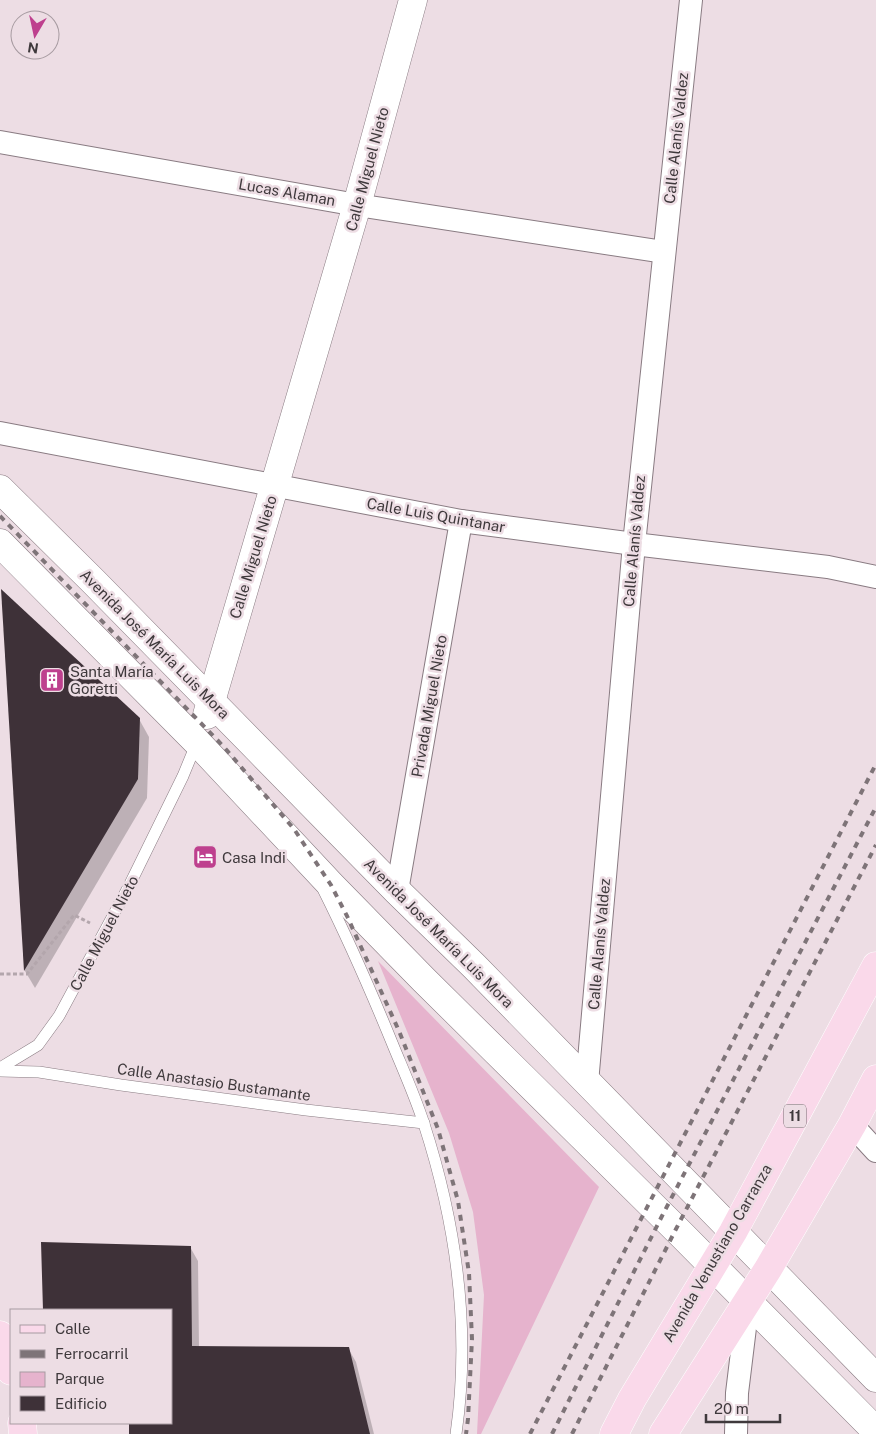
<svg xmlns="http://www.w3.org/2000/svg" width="876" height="1434" viewBox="0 0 876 1434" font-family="'Public Sans',sans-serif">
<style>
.green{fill:#e6b3cd}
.shadow{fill:#0003}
.building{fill:#3e3138}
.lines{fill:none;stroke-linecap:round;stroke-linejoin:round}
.service-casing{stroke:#897b82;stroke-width:12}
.minor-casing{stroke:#897b82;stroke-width:24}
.tertiary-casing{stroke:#897b82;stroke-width:29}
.primary-casing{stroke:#fff;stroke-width:29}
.path{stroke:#b3a6ac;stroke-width:3;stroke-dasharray:4 2.5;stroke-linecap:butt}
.service{stroke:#fff;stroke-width:11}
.minor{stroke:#fff;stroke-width:22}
.tertiary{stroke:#fff;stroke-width:28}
.primary{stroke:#fad9ea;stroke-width:28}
.rail{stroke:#7e7478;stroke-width:4;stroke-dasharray:6 6;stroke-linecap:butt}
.labels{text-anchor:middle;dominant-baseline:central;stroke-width:5;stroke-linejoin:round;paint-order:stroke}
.shield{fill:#eddde4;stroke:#736a6e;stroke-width:1}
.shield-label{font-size:14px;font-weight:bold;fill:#3f393c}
.street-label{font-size:15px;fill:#3f393c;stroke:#eddde4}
.poi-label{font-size:15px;fill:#3f393c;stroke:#eddde4;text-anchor:start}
</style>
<rect width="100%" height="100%" fill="#eddde4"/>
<path class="green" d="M378,961L599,1187L481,1434H477L484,1295L473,1212L449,1133Z"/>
<g class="shadow">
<path d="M3,592L139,719L149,737L147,798L35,988L25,971Z"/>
<path d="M42,1243L190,1247L198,1261L199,1347L348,1348L356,1362L374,1434H130V1423H171V1310H44Z"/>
</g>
<g class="building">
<path d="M1,589L140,718L138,779L24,971Z"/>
<path d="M41,1242L191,1246L192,1346L349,1347L370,1434H129V1423H171V1310H43Z"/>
</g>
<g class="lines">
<defs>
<g id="service">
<path d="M324,891C350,943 373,996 395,1050C405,1074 416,1099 424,1124C457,1226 471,1328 456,1434"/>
<path d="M0,1068L38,1045L59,1016L130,884L183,776L197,742"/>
<path d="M0,1071L39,1072L121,1085L306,1110L424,1123"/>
</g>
<g id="minor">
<path d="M0,142L357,205L664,252"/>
<path d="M0,433L461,521L634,544L828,567L876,577"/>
<path d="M397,891L461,521"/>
<path d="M587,1083L634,544L691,0"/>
<path d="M852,1125L876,1151"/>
<path d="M736,1434L737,1393L748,1303"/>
</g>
<g id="tertiary">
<path d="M0,489L94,582L397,891L474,966L876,1378"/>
<path d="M0,543L197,742L331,885L424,980L682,1235L876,1431"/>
<path d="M207,715L357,205L413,0"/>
</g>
<g id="primary">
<path d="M0,1335L11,1371"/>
<path d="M22,1423L23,1434"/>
<path d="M614,1434L632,1399L733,1232L876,966"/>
<path d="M663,1434L768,1269L852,1125L876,1079"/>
</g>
</defs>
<use href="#service" class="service-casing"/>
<use href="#minor" class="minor-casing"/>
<use href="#tertiary" class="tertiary-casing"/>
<use href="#primary" class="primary-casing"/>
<path class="path" d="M0,974H27L74,915L90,923"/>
<use href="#service" class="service"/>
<use href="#minor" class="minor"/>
<use href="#tertiary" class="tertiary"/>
<use href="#primary" class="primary"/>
<g class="rail">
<path d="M0,516L224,747L294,829L331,885L347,916L399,1031L438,1129L458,1201L469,1273L472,1339L468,1419L466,1434"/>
<path d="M530,1434L876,764"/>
<path d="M552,1434L662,1216L876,807"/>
<path d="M572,1434L676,1229L876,845"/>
</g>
</g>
<defs>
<symbol id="building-square" viewBox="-11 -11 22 22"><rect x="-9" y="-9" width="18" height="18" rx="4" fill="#be408e" stroke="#eddde4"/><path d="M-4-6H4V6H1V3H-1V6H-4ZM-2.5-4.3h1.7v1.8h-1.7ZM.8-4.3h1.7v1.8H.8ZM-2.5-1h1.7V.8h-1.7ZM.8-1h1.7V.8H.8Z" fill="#fff"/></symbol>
<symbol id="hotel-square" viewBox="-11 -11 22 22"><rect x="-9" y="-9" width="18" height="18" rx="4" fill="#be408e" stroke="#eddde4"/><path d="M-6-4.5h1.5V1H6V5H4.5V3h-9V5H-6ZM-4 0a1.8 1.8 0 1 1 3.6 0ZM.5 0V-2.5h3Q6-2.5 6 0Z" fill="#fff"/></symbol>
</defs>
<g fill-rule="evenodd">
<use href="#building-square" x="38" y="666" width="28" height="28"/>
<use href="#hotel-square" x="191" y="843" width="28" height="28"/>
</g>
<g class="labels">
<rect class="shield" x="784" y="1104.5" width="22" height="23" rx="4"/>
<g class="shield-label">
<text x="795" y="1116">11</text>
</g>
<g class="street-label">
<text transform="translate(676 138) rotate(-84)">Calle Alanís Valdez</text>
<text transform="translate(367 169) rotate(-75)">Calle Miguel Nieto</text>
<text transform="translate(287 192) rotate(10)">Lucas Alaman</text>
<text transform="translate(436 515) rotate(10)">Calle Luis Quintanar</text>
<text transform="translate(634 541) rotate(-85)">Calle Alanís Valdez</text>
<text transform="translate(253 557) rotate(-73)">Calle Miguel Nieto</text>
<text transform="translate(155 644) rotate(45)">Avenida José María Luis Mora</text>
<text transform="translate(429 706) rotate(-80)">Privada Miguel Nieto</text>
<text transform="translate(104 933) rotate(-62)">Calle Miguel Nieto</text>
<text transform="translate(439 933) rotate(45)">Avenida José María Luis Mora</text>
<text transform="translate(599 944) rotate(-85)">Calle Alanís Valdez</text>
<text transform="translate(214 1082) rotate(8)">Calle Anastasio Bustamante</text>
<text transform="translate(717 1253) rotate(-60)">Avenida Venustiano Carranza</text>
</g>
<g class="poi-label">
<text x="70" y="671">Santa María<tspan x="70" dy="17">Goretti</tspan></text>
<text x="222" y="857">Casa Indi</text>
</g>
</g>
<rect x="10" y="1309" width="162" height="115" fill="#eddde4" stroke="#a79ba1"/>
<rect x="20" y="1325" width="25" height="8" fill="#fad9ea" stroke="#a79ba1"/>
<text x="55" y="1334" font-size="15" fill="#3f393c">Calle</text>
<rect x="20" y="1350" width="25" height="8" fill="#7e7478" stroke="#a79ba1"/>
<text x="55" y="1359" font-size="15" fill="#3f393c">Ferrocarril</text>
<rect x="20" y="1372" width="25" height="15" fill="#e6b3cd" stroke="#a79ba1"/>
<text x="55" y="1384" font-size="15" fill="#3f393c">Parque</text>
<rect x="20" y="1396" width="25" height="15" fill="#3e3138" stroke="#a79ba1"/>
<text x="55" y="1409" font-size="15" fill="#3f393c">Edificio</text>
<g transform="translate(35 35) rotate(189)"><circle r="24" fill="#eddde4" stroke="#a79ba1"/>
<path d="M0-4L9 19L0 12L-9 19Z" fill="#be408e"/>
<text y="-8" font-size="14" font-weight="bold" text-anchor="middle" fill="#3f393c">N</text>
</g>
<path d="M706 1414v8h74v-8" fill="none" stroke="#3f393c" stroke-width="2.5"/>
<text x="714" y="1414" font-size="15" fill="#3f393c" stroke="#eddde4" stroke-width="4" paint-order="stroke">20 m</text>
</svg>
